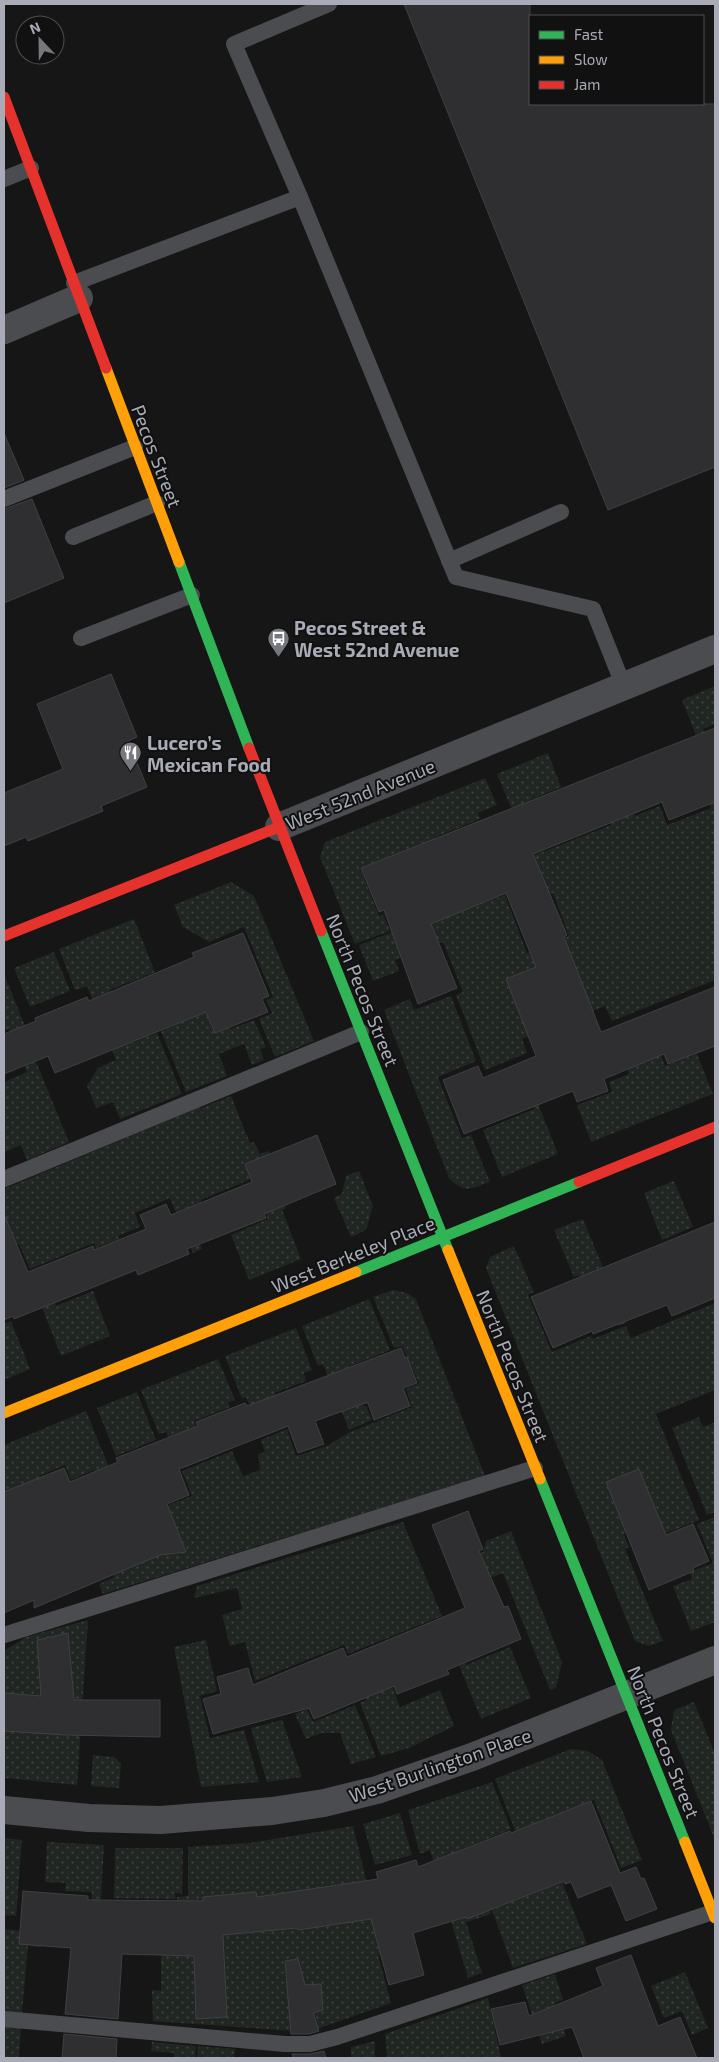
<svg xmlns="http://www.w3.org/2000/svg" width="719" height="2062" viewBox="0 0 719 2062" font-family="'Exo 2',sans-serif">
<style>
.grass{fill:url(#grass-dots)}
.building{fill:#2f2f31;stroke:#3f4043}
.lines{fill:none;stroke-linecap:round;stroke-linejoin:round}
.lane{stroke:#4b4c4f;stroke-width:16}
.street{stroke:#4b4c4f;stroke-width:28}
.fast{stroke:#30b455;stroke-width:11}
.slow{stroke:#ff9f0a;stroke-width:11}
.jam{stroke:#e5322d;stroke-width:11}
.labels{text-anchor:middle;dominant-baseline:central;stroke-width:4;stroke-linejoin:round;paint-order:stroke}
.street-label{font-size:19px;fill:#a9acb6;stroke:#111112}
.poi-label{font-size:19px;font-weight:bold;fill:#a9acb6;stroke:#111112;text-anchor:start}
</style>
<defs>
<pattern id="grass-dots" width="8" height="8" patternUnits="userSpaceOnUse" patternTransform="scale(1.25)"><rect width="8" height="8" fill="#202621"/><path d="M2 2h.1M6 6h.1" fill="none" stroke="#3e433f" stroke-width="1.8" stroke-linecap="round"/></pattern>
</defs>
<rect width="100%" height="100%" fill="#161617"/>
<g class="grass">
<path d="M715,686V724L703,729L715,760V775L712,776L682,700Z"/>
<path d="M548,753L561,787L523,803L542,851L531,855L497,774Z"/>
<path d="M616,768L635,816L660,806L667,825L711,808L702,783L715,778V980L612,1021L605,1006L522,1039L527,1053L485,1070L456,995L463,992L443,942L395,960L399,971L373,981L359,945L433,916L455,887L464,910L505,895L527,953L569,936L553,893L547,895L532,856L611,825L593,777Z"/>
<path d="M485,778L497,805L478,813L480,819L434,838L453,884L443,888L425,842L360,868L379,916L383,914L390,931L355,944L320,857L325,842Z"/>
<path d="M231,882L254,896L314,1041L275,1057L259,1019L272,1013L266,1000L273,997L244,927L209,942L183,927L174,905Z"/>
<path d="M134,919L155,972L110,990L132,1043L157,1033L182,1094L120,1119L113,1102L96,1108L87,1086L98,1068L116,1060L87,986L75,990L59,949Z"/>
<path d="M54,952L70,991L30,1007L14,968Z"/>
<path d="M4,974L33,1046L30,1047L69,1142L27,1160L21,1145L5,1152L4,1149V1082L27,1072L9,1029L4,1031Z"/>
<path d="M451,996L476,1061L438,1077L462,1138L471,1135L490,1182C470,1189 465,1194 449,1178L384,1010L410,999L414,1010Z"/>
<path d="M181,1004L224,1013L231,1029L254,1020L266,1047L260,1049L264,1060L252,1065L244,1044L219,1054L227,1076L186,1092L161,1031L173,1026L166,1010Z"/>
<path d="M611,1028L640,1064L661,1055L665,1066L697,1054L713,1094L591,1142L577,1105L612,1092L609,1082L629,1074Z"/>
<path d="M522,1063L558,1154L502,1177L483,1130L534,1109L517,1065Z"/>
<path d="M231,1096L250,1143L254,1142L260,1154L269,1151L275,1165L270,1168L286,1208L282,1210L301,1259L249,1280L231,1235L268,1219L251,1179L201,1200L202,1206L187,1212L202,1249L193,1253L170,1198L135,1213L140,1227L118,1236L119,1239L96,1248L94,1243L30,1269L19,1244L17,1245L4,1214V1189L200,1107L211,1134L201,1108Z"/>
<path d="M359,1171L373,1206L366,1230L351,1237L334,1198L342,1194L346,1176Z"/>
<path d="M674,1181L693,1227L662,1240L644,1193Z"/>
<path d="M583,1219L626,1323L618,1326L596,1271L580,1277L579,1275L574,1277L554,1230Z"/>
<path d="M514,1246L534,1292L528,1295L552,1352L591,1336L592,1339L626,1326L631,1338L715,1303V1390L656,1414L699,1520L664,1534L658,1519L624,1534L629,1547L625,1549L663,1641L649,1646L635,1641L486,1268L490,1257Z"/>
<path d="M42,1269L56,1306L93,1291L110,1336L61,1356L29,1274Z"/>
<path d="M393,1290L407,1293L416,1299L485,1476L103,1594L99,1584L114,1577L92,1525L137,1517L192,1496L182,1471L232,1451L243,1476L260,1470L258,1454L265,1452L261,1440L287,1429L296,1456L327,1446L348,1433L412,1407L406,1389L419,1383L402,1346L394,1348L373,1297Z"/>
<path d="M369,1299L390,1350L348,1367L364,1406H366L372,1420L349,1430L323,1364L318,1366L302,1326Z"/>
<path d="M11,1321L30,1369L4,1380V1323Z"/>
<path d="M296,1328L312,1370L304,1373L306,1381L275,1393L287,1427L262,1437L246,1397L242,1399L225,1356Z"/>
<path d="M218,1359L235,1400L228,1403L230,1407L194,1421L209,1458L181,1469L166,1432L159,1434L141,1390Z"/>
<path d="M137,1392L156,1440L116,1456L97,1408Z"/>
<path d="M86,1411L122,1499L108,1504L94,1470L71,1480L65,1465L39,1476L45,1489L4,1499V1445Z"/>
<path d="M699,1417L703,1427L715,1422V1512L707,1515L672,1428Z"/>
<path d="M715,1517V1622L691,1631L673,1586L692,1579L690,1572L713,1563L697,1524Z"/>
<path d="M403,1522L442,1616L348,1654L344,1645L255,1681L245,1642L230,1646L222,1615L242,1609L237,1588L194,1598L197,1586Z"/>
<path d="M511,1531L562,1662L556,1688L550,1690L503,1573L478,1583L468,1558L483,1552L486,1541Z"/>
<path d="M447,1618L466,1665L510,1647L531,1698L481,1719L441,1621Z"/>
<path d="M88,1620L77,1785L4,1778V1651L26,1637Z"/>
<path d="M206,1640L217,1691L200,1696L210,1738L244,1730L259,1782L201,1787L174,1647Z"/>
<path d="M376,1645L400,1707L440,1690L454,1726L409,1748L381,1756L360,1703L366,1700L348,1656Z"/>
<path d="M694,1702L715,1754V1840L671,1730L674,1710Z"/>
<path d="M355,1705L376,1757L351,1764L340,1733H322L306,1739L295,1714L307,1709L313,1722Z"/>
<path d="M282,1720L302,1777L267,1782L251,1728Z"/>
<path d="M571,1749L588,1751L602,1760L642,1860L621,1868L594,1800L539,1821L554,1860L520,1843L495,1779Z"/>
<path d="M93,1755L114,1757L121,1763L119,1788L91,1786Z"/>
<path d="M492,1782L511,1829L457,1851L473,1890L481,1887L491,1914L466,1922L482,1973L468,1978L430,1850L420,1854L408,1810Z"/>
<path d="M400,1813L412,1855L375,1865L363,1824Z"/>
<path d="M353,1826L384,1953L378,1955L391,2003L308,2032L153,2021L152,1990L161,1991V1948L177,1949V1897L188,1896V1847L250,1843Z"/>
<path d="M4,1838L22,1840L16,1916L4,1915Z"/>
<path d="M47,1842L104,1845L99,1934H90L92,1892L65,1891L66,1883L45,1882Z"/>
<path d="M115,1848H183L182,1894L175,1893V1899L114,1898Z"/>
<path d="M562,1882L587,1944L513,1968L492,1910Z"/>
<path d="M4,1929L43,1933L42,1947L28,1946L22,2013L4,2011Z"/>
<path d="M685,1972L708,2028L692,2035L682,2011L664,2018L651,1986Z"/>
<path d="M555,1974L563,2000L555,2003L566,2036L542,2044L522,1985Z"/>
<path d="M488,1998L501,2058H387L385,2034Z"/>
<path d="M4,2027L21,2028L19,2058H4Z"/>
<path d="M375,2041V2058H351V2047Z"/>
<path d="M152,2042L196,2046L195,2058H174V2053L151,2051Z"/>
<path d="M198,2046L235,2049L234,2058H197Z"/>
</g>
<g class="building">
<path d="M404,4H530V104H715V467L608,510Z"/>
<path d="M4,433L24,480L4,488Z"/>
<path d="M32,499L64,578L4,603V509Z"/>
<path d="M111,674L137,737L128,741L147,787L101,806L103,811L28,841L26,837L4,846V793L63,769L37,704Z"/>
<path d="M715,728V802L669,820L662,802L533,854L567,935L564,937L601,1032L715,987V1046L668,1064L664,1054L604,1079L608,1091L577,1102L573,1091L464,1134L443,1080L478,1066L483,1078L536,1056L506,979L536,967L506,893L431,924L457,988L418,1004L384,910L379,912L361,868Z"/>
<path d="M243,933L269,996L262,999L268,1012L215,1033L206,1012L55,1073L48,1056L4,1074V1034L36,1021L35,1018L87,997L89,1001L194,957L192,953Z"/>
<path d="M317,1135L336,1184L264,1214L266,1218L187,1249L189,1254L138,1275L136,1270L14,1319L13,1316L4,1320V1214L28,1272L93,1246L94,1250L146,1229L140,1215L166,1204L171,1215L252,1182L245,1164Z"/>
<path d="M715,1222V1298L672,1316L667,1305L593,1334L592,1331L553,1348L531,1297Z"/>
<path d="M401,1348L405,1358L407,1357L417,1383L403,1388L410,1406L374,1420L368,1403H365L315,1421L324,1444L298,1453L288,1426L179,1469L189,1495L167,1504L186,1552L160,1555L34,1608V1600L4,1613V1492L64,1468L70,1482L118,1462L116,1458L198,1426L196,1422L245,1403L247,1406Z"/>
<path d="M639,1469L666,1535L693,1524L709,1561L693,1568L694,1571L649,1590L606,1482Z"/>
<path d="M468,1511L483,1549L479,1551L504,1607L508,1606L521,1639L447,1670L449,1674L397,1694L394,1686L314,1719L309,1708L213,1734L203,1699L221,1694L217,1677L248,1668L253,1685L343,1648L347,1657L465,1608L432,1525Z"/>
<path d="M68,1633L74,1700H160V1737L65,1735L4,1731V1693L41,1696L37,1640Z"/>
<path d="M591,1801L620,1873L636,1867L641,1879L644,1878L657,1909L626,1921L611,1885L578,1898L571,1882L565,1884L564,1881L467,1919L466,1917L413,1933L424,1975L389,1985L371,1919L298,1930L297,1928L223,1935L227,2017L196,2019L194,1956L122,1954L118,2019L65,2014L71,1948L19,1944L23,1891L88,1896V1900L203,1901V1897L256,1892L257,1897L378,1879L376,1872L416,1860L418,1867L510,1831L511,1833Z"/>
<path d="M631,1955L658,2026L680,2017L697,2058H584L572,2027L500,2045L491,2009L525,2002L529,2016L603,1986L596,1968Z"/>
<path d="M298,1959L305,1985L321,1984L323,2010L313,2013L319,2031L309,2034H291L285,1961Z"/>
<path d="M64,2034L117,2039L116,2058H62Z"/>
<path d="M324,2051L326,2058H293L292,2054H310Z"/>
</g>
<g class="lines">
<g class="lane">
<path d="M4,179L31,168"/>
<path d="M300,197L234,44L329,4"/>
<path d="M74,283L300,197L456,577L593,609L624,687"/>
<path d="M4,499L135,447"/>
<path d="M73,537L157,503"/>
<path d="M449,561L561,512"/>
<path d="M81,638L192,595"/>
<path d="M4,1179L361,1032"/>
<path d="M4,1635L535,1468"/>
<path d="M4,2019L285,2044H310L337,2037L713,1912"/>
</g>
<g class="street">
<path d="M4,330L79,298"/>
<path d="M279,827L715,649"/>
<path d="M4,1810L89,1818L161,1820L272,1811L324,1803L377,1790L472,1757L715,1660"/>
</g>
<g class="fast">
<path d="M179,562L249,748"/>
<path d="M321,931L448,1250"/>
<path d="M356,1272L579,1182"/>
<path d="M540,1479L685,1842"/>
</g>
<g class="slow">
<path d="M106,368L179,562"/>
<path d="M448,1250L540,1479"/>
<path d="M4,1413L356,1272"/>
<path d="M685,1842L715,1918"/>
</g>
<g class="jam">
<path d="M4,97L106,368"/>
<path d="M249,748L321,931"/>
<path d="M4,936L279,827"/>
<path d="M579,1182L715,1127"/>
</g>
</g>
<defs>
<symbol id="bus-pin" viewBox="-11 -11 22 30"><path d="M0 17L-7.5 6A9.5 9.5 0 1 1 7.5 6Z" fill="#76787e" stroke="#111112"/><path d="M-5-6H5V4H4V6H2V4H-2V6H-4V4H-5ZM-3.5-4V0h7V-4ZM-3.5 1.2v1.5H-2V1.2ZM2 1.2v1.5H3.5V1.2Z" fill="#fff"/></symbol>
<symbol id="restaurant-pin" viewBox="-11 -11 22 30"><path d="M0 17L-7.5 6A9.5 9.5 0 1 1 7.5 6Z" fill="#76787e" stroke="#111112"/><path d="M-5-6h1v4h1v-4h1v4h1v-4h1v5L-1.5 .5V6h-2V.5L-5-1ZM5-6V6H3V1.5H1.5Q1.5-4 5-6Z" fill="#fff"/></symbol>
</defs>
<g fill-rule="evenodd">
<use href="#bus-pin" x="266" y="626" width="25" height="34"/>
<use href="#restaurant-pin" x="118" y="740" width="25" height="34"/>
</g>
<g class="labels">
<g class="street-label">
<text transform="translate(157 456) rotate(69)">Pecos Street</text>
<text transform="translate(360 794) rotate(-22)">West 52nd Avenue</text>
<text transform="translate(363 990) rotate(68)">North Pecos Street</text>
<text transform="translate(353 1254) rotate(-22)">West Berkeley Place</text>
<text transform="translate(513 1366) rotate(68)">North Pecos Street</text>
<text transform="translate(664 1742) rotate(68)">North Pecos Street</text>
<text transform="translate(440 1765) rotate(-19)">West Burlington Place</text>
</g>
<g class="poi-label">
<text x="294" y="627">Pecos Street &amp;<tspan x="294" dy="22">West 52nd Avenue</tspan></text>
<text x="147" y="742">Lucero’s<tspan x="147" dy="22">Mexican Food</tspan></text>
</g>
</g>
<rect width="719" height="2062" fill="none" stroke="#a9acb6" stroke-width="10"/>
<rect x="529" y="15" width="175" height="90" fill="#111112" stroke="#4e4f54"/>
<rect x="539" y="31" width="25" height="8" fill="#30b455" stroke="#4e4f54"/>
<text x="574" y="40" font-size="15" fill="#a9acb6">Fast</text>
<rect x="539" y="56" width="25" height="8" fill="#ff9f0a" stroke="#4e4f54"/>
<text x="574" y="65" font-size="15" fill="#a9acb6">Slow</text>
<rect x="539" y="81" width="25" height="8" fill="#e5322d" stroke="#4e4f54"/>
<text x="574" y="90" font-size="15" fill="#a9acb6">Jam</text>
<g transform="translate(40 40) rotate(338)"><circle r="24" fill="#111112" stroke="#4e4f54"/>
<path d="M0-4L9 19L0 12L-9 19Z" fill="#76787e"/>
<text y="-8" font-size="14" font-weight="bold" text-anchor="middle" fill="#a9acb6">N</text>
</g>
</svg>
